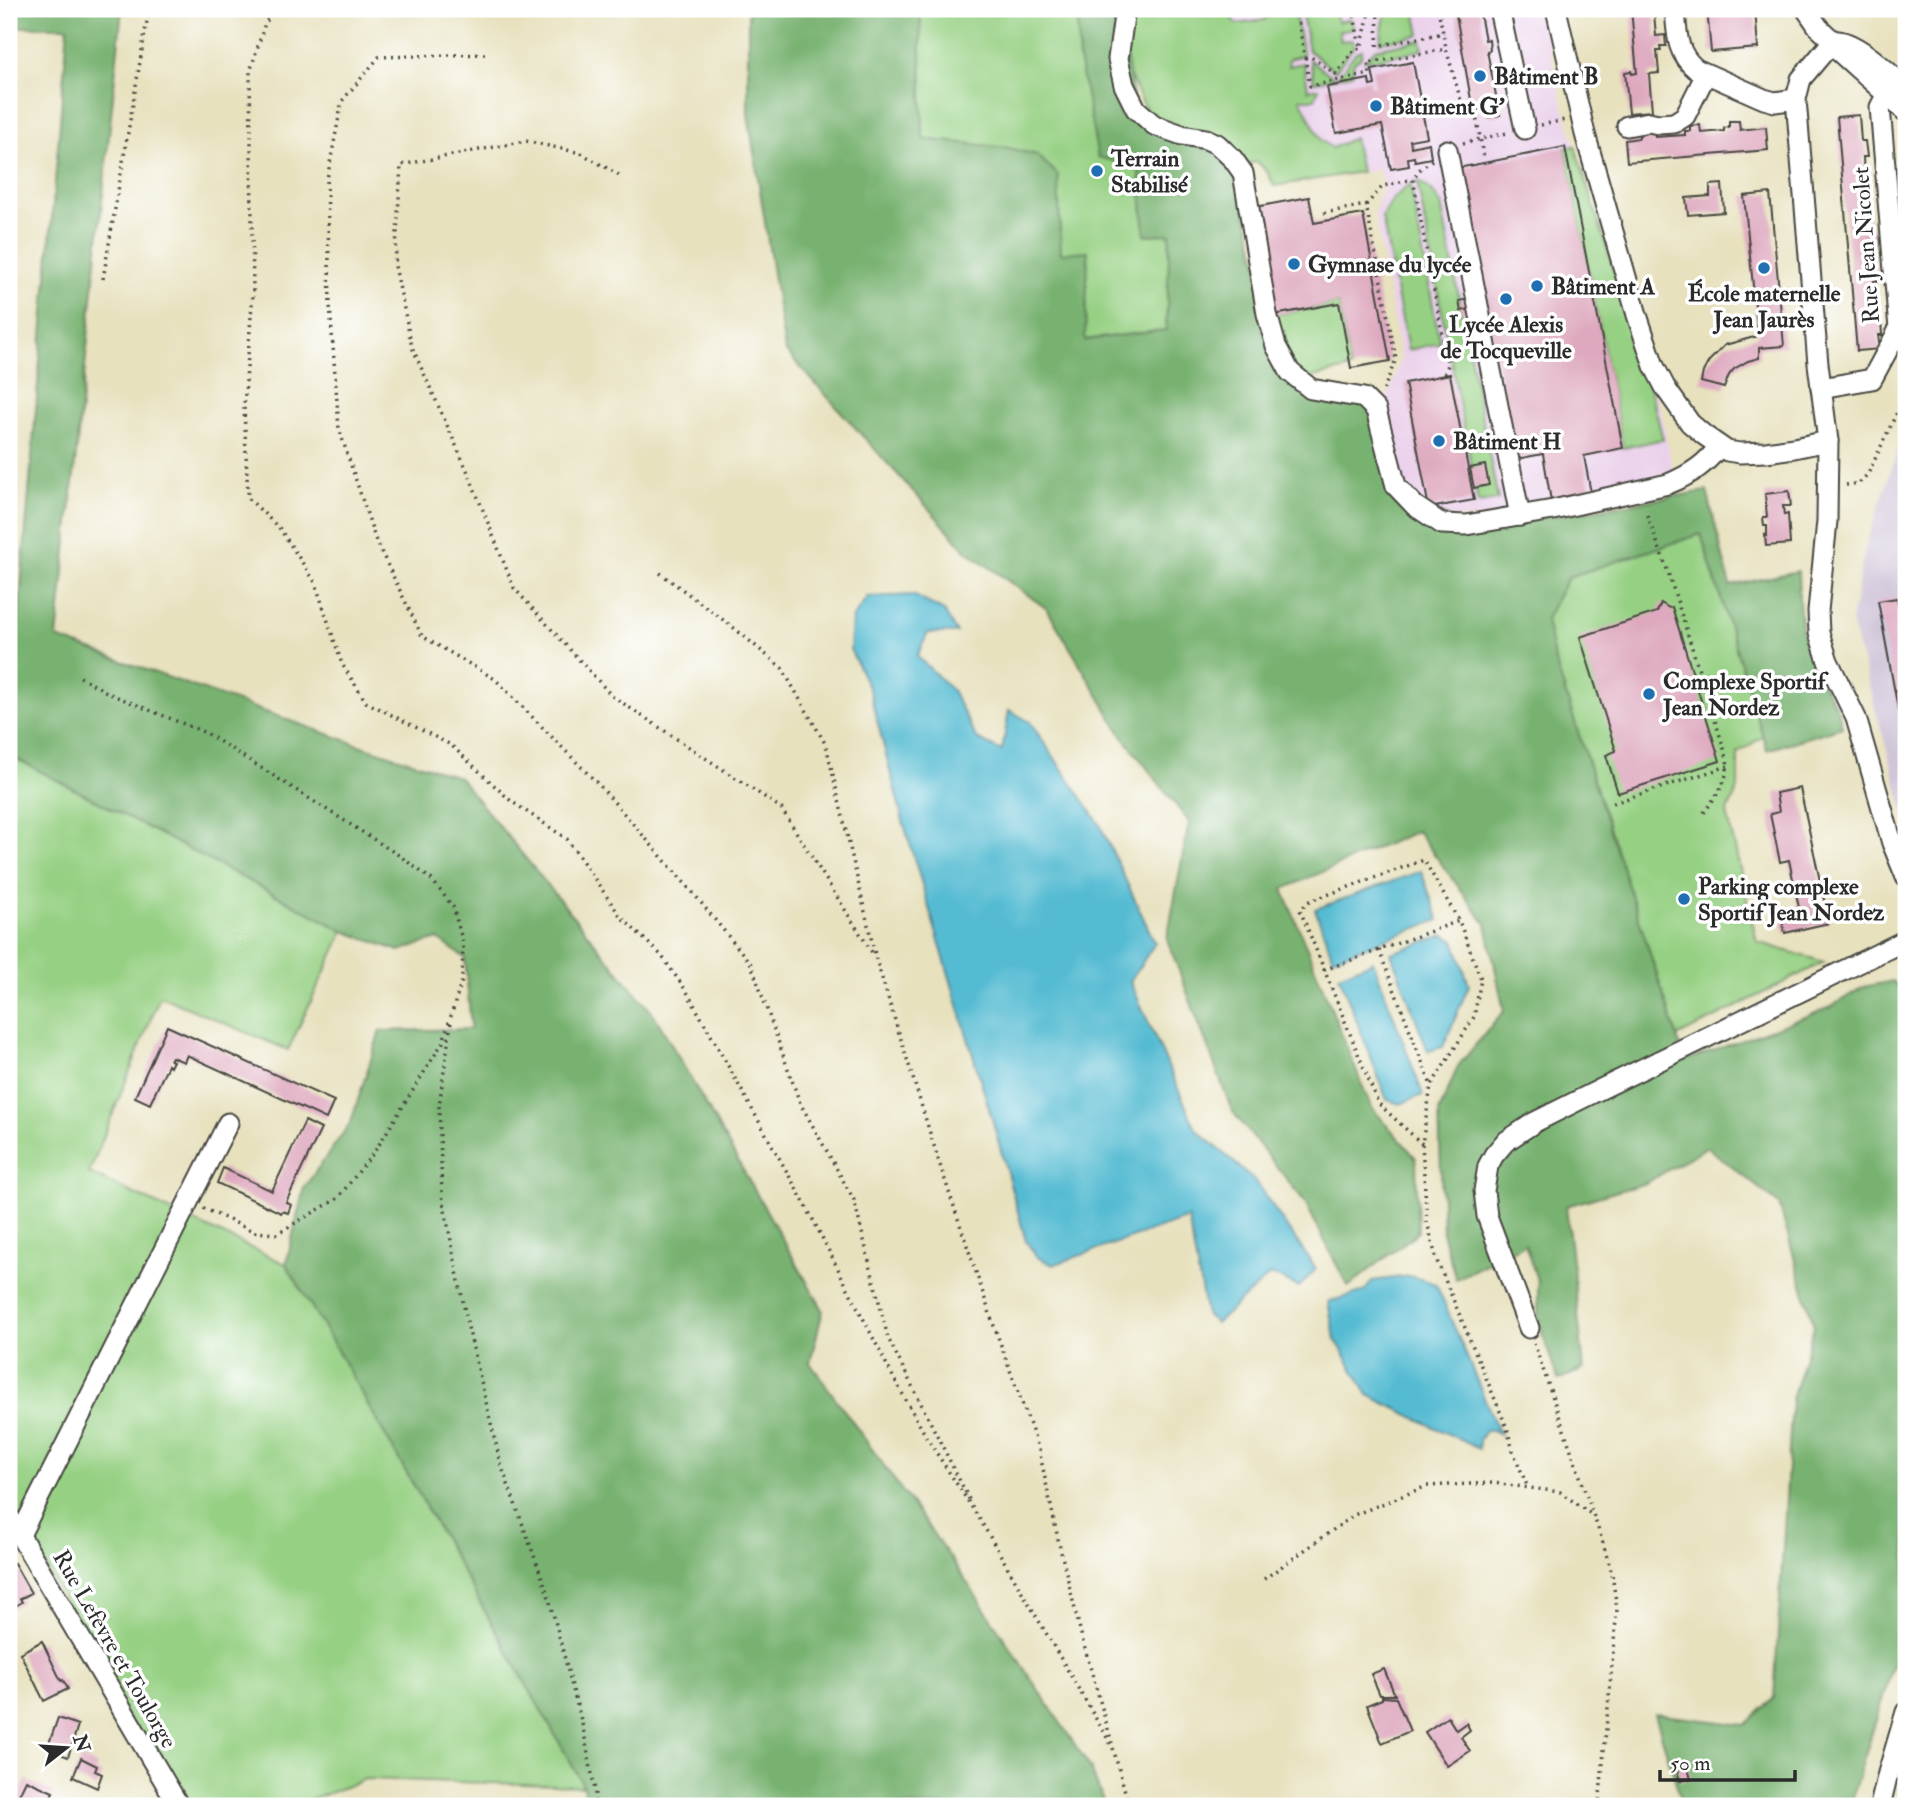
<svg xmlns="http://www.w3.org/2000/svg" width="1915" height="1815" viewBox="0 0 1915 1815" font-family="'IM FELL Double Pica',serif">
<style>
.built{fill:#ebd1eb}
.industrial{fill:#cbbfd5}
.green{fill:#96d083;stroke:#607e57;stroke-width:2}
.forest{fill:#78b271;stroke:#526e4e;stroke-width:2}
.water{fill:#54bbd2;stroke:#40737e;stroke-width:2}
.building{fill:#dea9bf}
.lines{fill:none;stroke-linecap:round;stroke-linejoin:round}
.minor-casing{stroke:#474641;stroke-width:23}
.path{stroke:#474641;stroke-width:3.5;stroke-dasharray:2 5;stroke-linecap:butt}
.minor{stroke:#fff;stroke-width:19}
.poi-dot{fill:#1f6fb2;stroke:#fff;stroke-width:2.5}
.labels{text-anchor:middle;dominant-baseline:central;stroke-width:7;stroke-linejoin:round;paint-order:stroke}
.poi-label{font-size:23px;font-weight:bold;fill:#2b2b2b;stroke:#fff;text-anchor:start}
.street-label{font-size:23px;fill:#2b2b2b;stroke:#fff}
</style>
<rect width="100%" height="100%" fill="#fff"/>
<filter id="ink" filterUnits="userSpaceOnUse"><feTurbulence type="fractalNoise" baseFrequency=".0143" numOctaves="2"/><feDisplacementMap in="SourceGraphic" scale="14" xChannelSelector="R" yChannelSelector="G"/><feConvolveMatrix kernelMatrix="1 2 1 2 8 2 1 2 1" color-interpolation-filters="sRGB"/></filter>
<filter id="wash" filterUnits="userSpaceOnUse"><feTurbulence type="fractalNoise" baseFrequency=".00686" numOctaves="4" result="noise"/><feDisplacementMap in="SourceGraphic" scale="28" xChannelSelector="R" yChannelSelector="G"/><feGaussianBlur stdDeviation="1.57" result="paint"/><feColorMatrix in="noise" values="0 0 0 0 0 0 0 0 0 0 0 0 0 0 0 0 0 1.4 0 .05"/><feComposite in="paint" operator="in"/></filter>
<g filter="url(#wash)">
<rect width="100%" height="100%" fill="#e7e1be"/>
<path class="built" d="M1129,9H1540L1563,106L1646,373L1661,411L1673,473L1474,519L1439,517L1402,483L1382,413L1401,359L1375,213L1383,186L1379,170L1274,186L1268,173L1258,162L1243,164Z"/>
<path class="industrial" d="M1906,426V817L1851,622L1865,548Z"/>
<g class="green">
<path d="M920,9H1077L1079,59L1139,168L1145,235L1170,233L1166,330L1084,340L1088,252L1061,254L1037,155L1008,148L923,139Z"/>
<path d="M1129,9H1225L1237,24L1264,20L1275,9H1294L1303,55L1289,59V66L1304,63L1308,90L1319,88L1315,99H1300L1321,140L1332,148L1354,138L1361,172L1274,186L1268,173L1258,162L1243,164L1148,114L1124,64Z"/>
<path d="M1301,9H1339L1335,10L1338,22L1351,19L1353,28L1339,31L1341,41L1353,40L1354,46L1335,71L1309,51Z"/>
<path d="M1386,9H1415L1420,35L1380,42Z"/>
<path d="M1421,40L1423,50L1365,61L1375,49Z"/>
<path d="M1362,50L1361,57L1354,62L1352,74L1337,77L1356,52Z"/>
<path d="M1310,60L1335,78L1314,82Z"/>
<path d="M1575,146L1646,373L1663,439L1623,448L1565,147Z"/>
<path d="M1417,181L1431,190L1441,204L1498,500L1478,503Z"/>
<path d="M1410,184L1440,343L1408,350L1382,217L1393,199Z"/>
<path d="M1339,303L1351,368L1302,380L1290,372L1274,315Z"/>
<path d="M1701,534L1763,736L1738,753V788L1727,813L1757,942L1824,962L1677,1037L1554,658L1545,619L1568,577Z"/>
<path d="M9,754L344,931L288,1050L160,996L89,1173L286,1264L332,1341L584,1786L365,1779L296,1806H175L9,1500Z"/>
</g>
<g class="forest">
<path d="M9,9H122L57,638L356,744L459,777L655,1016L823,1310L810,1363L952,1560L1091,1769L1105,1806H587L584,1786L332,1341L286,1264L304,1188L351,1122L380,1031L471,1029L465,958L438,939L399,951L344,931L9,755V670L14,671L68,27H9Z"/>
<path d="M748,9H920L923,139L1008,148L1037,155L1058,175L1061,253L1088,251L1085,340L1166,330L1170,234L1145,235L1139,168L1098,157L1079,59L1077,9H1119L1136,117L1211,145L1236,170L1284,376L1368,405L1394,490L1472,530L1707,491L1730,586L1798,571C1799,602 1799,633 1811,663C1821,685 1838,702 1842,727L1767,750L1701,534L1568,577L1546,619L1554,658L1685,1061L1829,1008L1863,987L1893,981L1903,992L1906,1027V1624L1855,1787L1852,1806H1683L1655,1714L1745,1725L1774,1698L1792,1399L1814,1326L1779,1204L1707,1147L1646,1183L1566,1206L1584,1369L1558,1380L1538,1321V1283L1525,1244L1456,1279L1443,1236L1439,1112L1458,1066L1504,1011L1486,924L1417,831L1283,889L1371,1107L1416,1158L1418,1232L1348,1287L1305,1202L1232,1111L1167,939L1189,822L1123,737L1047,609L967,551L785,350L748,114Z"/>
</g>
<g class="water">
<path d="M913,595L944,611L957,633H928L917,656L952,690L977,739L1002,751L1009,710L1030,722L1099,823L1155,943L1130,981L1196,1129L1254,1180L1316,1269L1299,1287L1271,1274L1216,1323L1206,1315L1188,1218L1053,1265L1037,1257L1026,1241L993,1122L903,821L869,689L850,649L852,619L867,597Z"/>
<path d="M1421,871L1439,920L1333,958L1315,909Z"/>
<path d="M1444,935L1454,940L1469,985L1443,1047L1428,1051L1391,953Z"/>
<path d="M1373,961L1423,1095L1400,1104L1387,1100L1339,975Z"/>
<path d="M1410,1276L1436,1284L1500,1435L1492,1431H1485L1479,1440V1449L1368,1395L1335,1338L1328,1302L1365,1291L1372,1281Z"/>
</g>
<g id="blocks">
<g class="building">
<path d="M1455,9H1479L1485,40L1489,39L1490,50L1487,51L1500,115L1489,117L1488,111L1493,109V106L1473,111Z"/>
<path d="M1631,9H1657V13H1654L1656,36L1665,35L1666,46H1660L1661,51H1657L1659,73L1649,74L1652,111L1629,113L1625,72L1631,71L1632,74L1637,73Z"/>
<path d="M1707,9H1755L1758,48L1711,52Z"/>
<path d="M1413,62L1427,137L1410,140L1411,147L1429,143L1431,158L1415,161L1414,157L1408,158L1409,166L1391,169L1382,125L1336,133L1327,87L1369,79L1370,86L1375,85L1372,70Z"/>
<path d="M1859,115L1861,141H1865L1867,157H1863L1864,179H1868L1870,195H1866L1869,227L1873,226L1874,242L1870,243L1872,265L1876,264L1877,281H1874L1877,319H1881L1882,335H1878L1880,349L1857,351L1837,117Z"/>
<path d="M1729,121H1739L1740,130L1766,127L1768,150L1627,162L1625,140L1639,138V135L1644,134L1643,129L1654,128L1655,137L1685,135V131H1690V126L1700,125L1701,133L1724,131V128L1729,127Z"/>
<path d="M1565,147L1623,448L1584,456L1591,493L1551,501L1543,454L1516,459L1463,178L1461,179L1458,168Z"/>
<path d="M1722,184L1724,212L1688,215L1686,198L1710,196V185Z"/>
<path d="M1770,193L1784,346L1759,348V358L1748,361L1734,369L1729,375L1724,388L1701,382L1703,372L1709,361L1725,345L1758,336L1744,196Z"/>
<path d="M1309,197L1314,223L1363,214L1390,361L1351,368L1339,303L1274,315L1255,207Z"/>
<path d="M1469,299L1471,309L1461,311L1459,301Z"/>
<path d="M1450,374L1474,500L1429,508L1405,383Z"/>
<path d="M1485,465L1489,485L1474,488L1470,468Z"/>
<path d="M1789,491L1791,506H1783L1784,515L1788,514L1790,544L1766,546L1765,535L1767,536V526H1764L1763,517H1767L1765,494Z"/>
<path d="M1897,598L1906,648V747H1905L1878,601Z"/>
<path d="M1661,603L1669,608L1672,607L1720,761L1618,793L1606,755L1616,751L1580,637L1657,612Z"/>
<path d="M1800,788L1829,923L1785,933L1780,912L1799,908L1789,860L1780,862L1770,814L1779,812L1776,793Z"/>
<path d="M167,1026L334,1101L326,1119L187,1055L184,1062L172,1057L170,1060L173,1061L170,1067L168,1065L150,1104L135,1097Z"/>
<path d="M305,1121L321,1129L286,1202L291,1205L288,1213L282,1211L281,1213L217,1183L223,1168L272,1191Z"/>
<path d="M14,1563L31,1593L20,1599L22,1602L9,1610V1566Z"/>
<path d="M42,1641L61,1681L63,1680L68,1689L44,1701L20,1653Z"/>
<path d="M1384,1669L1395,1695H1380L1371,1674Z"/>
<path d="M1382,1697L1396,1698L1410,1731L1382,1743L1367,1705L1382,1699Z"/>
<path d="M1448,1717L1456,1730L1466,1723L1470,1730L1461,1737L1470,1751L1447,1766L1425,1732Z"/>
<path d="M58,1718L78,1725L68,1757L47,1749Z"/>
<path d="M81,1758L97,1766L95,1771L102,1774L97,1788L73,1777Z"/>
<path d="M1687,1765L1691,1779L1680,1781L1676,1767Z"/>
<path d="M26,1780L53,1792L47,1806H28L16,1801Z"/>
</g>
</g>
</g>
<g filter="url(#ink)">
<use href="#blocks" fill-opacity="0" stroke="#474641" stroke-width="2"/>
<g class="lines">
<defs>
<g id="minor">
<path d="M1125,9L1118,59L1124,85L1136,109L1154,125L1182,135L1206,139L1217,144L1233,159L1243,173L1267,314L1276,346L1290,372L1311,389L1364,398L1376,410L1396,486L1415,506L1442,524L1466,525L1553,510L1668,484C1688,476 1707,464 1719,446"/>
<path d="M1499,9L1525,129"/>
<path d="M1556,9L1585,134L1637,315L1654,366L1666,389L1690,423L1704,435L1727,451L1740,453L1766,452L1794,448L1828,441"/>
<path d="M1675,9C1677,33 1676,53 1696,69L1764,99L1775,102L1796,99"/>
<path d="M1806,9L1819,28L1833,41L1836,49L1906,112"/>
<path d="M1833,41L1801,79L1796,99L1818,364L1828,441L1827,521L1818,611L1819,633L1828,661L1856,718L1892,843L1906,877"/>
<path d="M1833,41C1853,37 1891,75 1906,88"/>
<path d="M1627,126L1649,122L1658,124L1674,123L1685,116L1706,74"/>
<path d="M1447,150L1520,516"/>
<path d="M1821,388L1872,379L1899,329L1880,107L1887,94"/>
<path d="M1529,1328L1487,1216L1484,1191L1488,1166L1494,1155L1505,1142L1535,1122L1599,1090L1906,940"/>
<path d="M9,1517L179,1806"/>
<path d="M20,1535L228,1123"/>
<path d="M1880,1806L1888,1773L1906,1712"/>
</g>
</defs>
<use href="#minor" class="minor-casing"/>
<g class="path">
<path d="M277,9L265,23L250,72L253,291L244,407L248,498L280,529L315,582L342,664L366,702L451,745L511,801L567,839L621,917L661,955L687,992L807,1208L891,1373L928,1440L979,1518L1113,1748L1129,1806"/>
<path d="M541,9L557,13L585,9"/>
<path d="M1296,9L1310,86L1370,74L1368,63L1447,49"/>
<path d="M1353,9L1360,48"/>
<path d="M1378,9L1377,46L1444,33"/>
<path d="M1438,9L1447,52L1461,101L1477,121L1484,159"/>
<path d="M1077,12H1106"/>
<path d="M485,54L379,57L342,101L327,179L330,305L339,429L376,541L422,636L495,679L600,786L694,894L751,964L800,1103L854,1200L888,1338L970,1501"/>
<path d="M1305,58L1311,57L1336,74L1354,50L1361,48L1370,9"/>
<path d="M1541,125L1565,120"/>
<path d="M1463,143L1507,133"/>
<path d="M1432,160L1419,170L1413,179L1448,365L1444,375"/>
<path d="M619,175L581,153L526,141L401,165L395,266L412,347L467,470L514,588L612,696L781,808L873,954"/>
<path d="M1366,205L1383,186L1413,179"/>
<path d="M1324,213L1366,205L1396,359L1383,391"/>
<path d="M103,279L149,9"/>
<path d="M1846,485L1859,483L1868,474L1906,393"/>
<path d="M1647,515L1666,566L1727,758C1730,781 1715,797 1703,814"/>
<path d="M660,573L734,628L782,668L826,745L876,959L939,1162L994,1326L1039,1450L1060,1548L1083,1642L1112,1743"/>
<path d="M80,677L110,694L206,733L400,856L432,880L453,907L463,943L462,980L443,1042L375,1151L337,1199L276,1234L255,1232L203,1208"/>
<path d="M1613,803L1728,766"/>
<path d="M1379,950L1431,1085"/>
<path d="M1324,970L1459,921"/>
<path d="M451,1023L439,1106L442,1195L468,1327L501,1465L548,1594L583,1728L595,1790V1806"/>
<path d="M1422,1144L1378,1103L1300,910L1310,901L1424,860L1459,921L1481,979L1474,1017L1431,1086L1422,1144L1427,1222L1437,1261L1507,1428L1513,1451L1528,1488"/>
<path d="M1534,1343L1601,1537L1612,1574L1617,1609L1599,1806"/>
<path d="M1264,1579L1354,1515L1427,1486L1493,1483L1560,1492L1591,1514"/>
</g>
<use href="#minor" class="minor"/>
</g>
</g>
<g class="poi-dot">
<circle cx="1480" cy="76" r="7"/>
<circle cx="1376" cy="106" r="7"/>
<circle cx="1097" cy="171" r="7"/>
<circle cx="1294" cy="264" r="7"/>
<circle cx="1764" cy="268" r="7"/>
<circle cx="1537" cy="286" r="7"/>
<circle cx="1506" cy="299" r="7"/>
<circle cx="1439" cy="441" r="7"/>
<circle cx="1649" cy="694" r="7"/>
<circle cx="1684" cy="899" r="7"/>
</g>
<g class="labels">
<g class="poi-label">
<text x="1494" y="76">Bâtiment B</text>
<text x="1390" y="106">Bâtiment G'</text>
<text x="1111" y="158">Terrain<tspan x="1111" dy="26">Stabilisé</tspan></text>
<text x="1308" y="264">Gymnase du lycée</text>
<text x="1551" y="286">Bâtiment A</text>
<text x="1764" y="293" text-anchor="middle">École maternelle<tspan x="1764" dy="26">Jean Jaurès</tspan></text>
<text x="1506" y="324" text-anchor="middle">Lycée Alexis<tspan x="1506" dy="26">de Tocqueville</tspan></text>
<text x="1453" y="441">Bâtiment H</text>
<text x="1663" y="681">Complexe Sportif<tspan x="1663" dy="26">Jean Nordez</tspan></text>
<text x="1698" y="886">Parking complexe<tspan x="1698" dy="26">Sportif Jean Nordez</tspan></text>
</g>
<g class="street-label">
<text transform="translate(1866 245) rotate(-94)">Rue Jean Nicolet</text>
<text transform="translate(115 1649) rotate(60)">Rue Lefèvre et Toulorge</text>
</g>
</g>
<rect width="1915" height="1815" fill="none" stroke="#fff" stroke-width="35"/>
<g transform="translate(66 1748) rotate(73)" stroke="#ffffff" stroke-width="5" paint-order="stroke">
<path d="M0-5L12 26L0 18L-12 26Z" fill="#2b2b2b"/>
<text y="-10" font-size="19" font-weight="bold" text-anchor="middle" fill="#2b2b2b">N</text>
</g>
<path d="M1660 1770v10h135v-10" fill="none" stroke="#2b2b2b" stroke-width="3.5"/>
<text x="1670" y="1770" font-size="21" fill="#2b2b2b" stroke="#ffffff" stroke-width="5" paint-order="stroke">50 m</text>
</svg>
